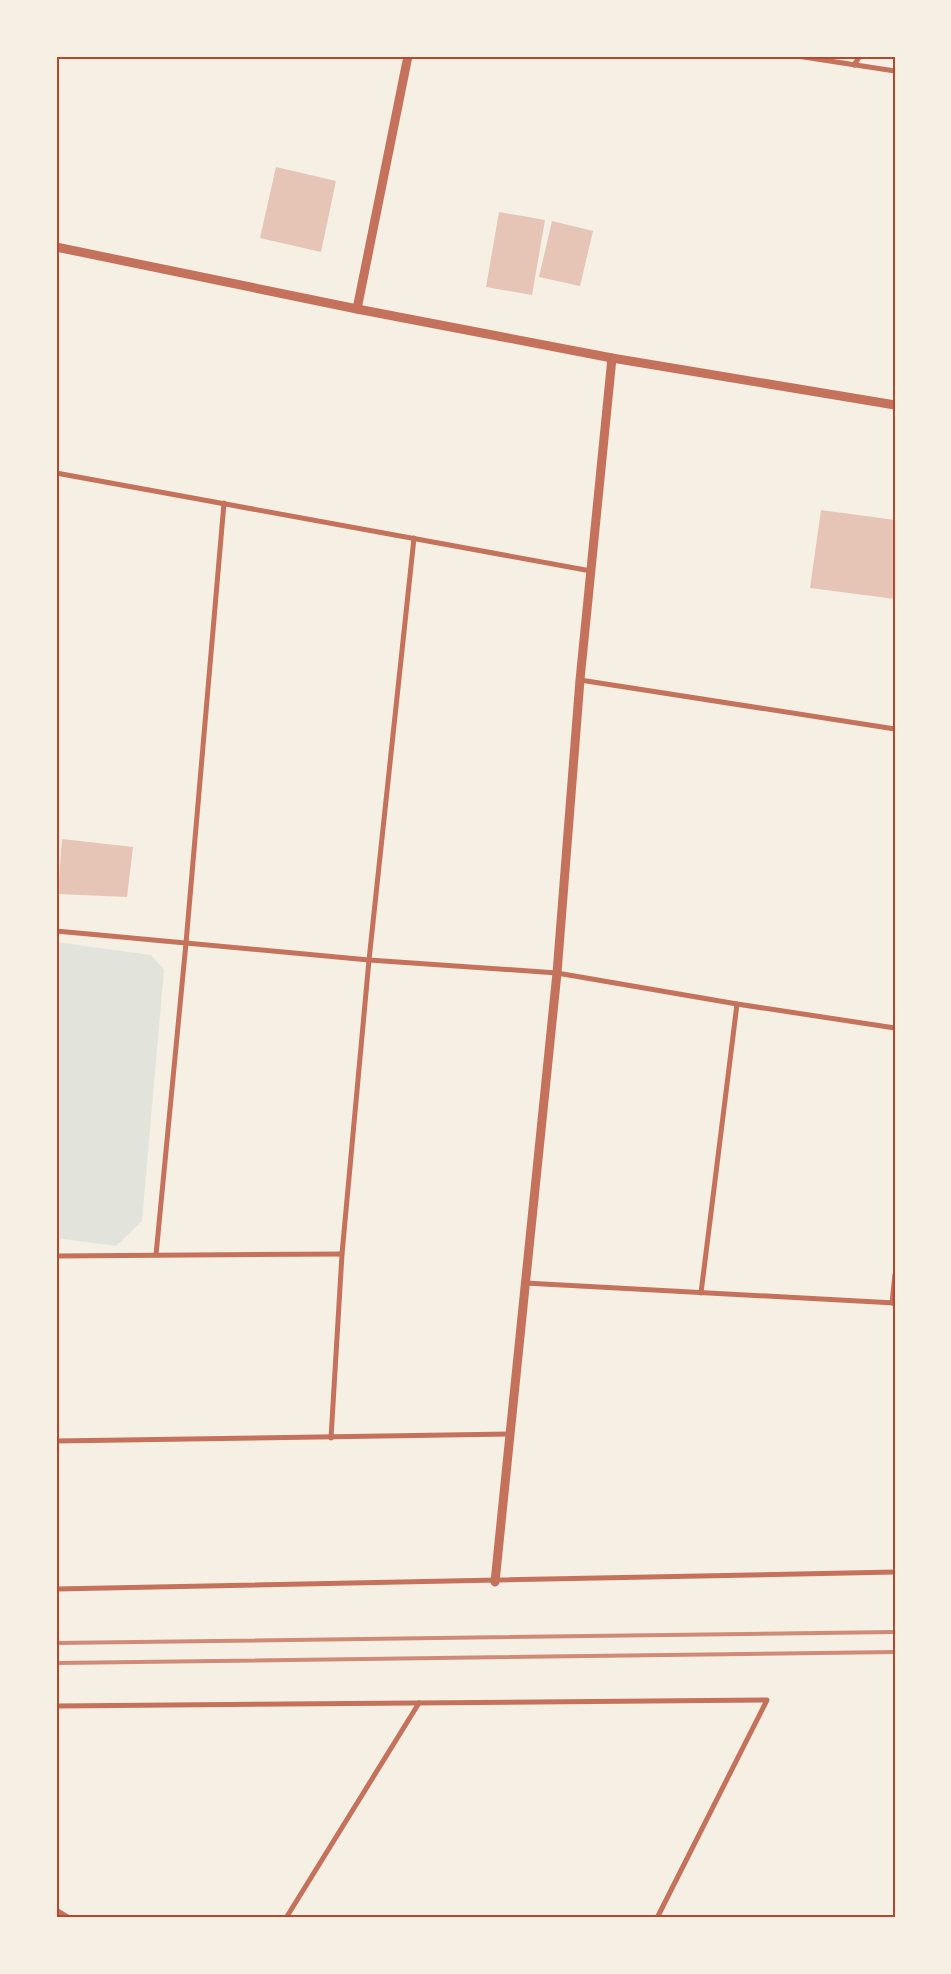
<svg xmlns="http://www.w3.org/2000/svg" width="951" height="1974" viewBox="0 0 951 1974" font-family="'Space Grotesk',sans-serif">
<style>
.green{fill:#e2e4dc}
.building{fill:#e6c5b7}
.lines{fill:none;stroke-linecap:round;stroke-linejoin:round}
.minor{stroke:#c5725c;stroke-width:5}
.tertiary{stroke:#c5725c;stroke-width:9}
.rail{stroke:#cf8b77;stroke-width:4}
.neatline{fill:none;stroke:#b5482f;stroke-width:2}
</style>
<rect width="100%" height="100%" fill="#f6efe4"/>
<path class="green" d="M56,942L151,955L164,970L142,1221L116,1246L56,1238Z"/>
<g class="building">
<path d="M276,167L336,181L321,252L260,238Z"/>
<path d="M499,212L545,220L532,295L486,287Z"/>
<path d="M552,221L593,231L580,286L539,277Z"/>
<path d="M821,510L895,520V599L810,588Z"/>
<path d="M62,839L133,847L127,897L58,894Z"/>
</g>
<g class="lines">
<g class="minor">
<path d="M797,56L895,71"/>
<path d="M854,65L860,56"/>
<path d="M56,473L591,571"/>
<path d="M580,680L895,729"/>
<path d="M56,931L369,960L557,973L737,1004L895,1028"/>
<path d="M156,1255L186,943L224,503"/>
<path d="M56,1256L342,1254"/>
<path d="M525,1283L895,1303"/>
<path d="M701,1293L737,1004"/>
<path d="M892,1303L895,1274"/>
<path d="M331,1438L342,1254L369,960L414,538"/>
<path d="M56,1441L510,1434"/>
<path d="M56,1589L895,1572"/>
<path d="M56,1706L767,1700L657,1918"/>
<path d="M56,1910L69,1918"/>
<path d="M286,1918L419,1703"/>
</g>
<g class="tertiary">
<path d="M56,247L357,309L612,358L895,405"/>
<path d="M357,309L408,56"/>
<path d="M495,1582L557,973L580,680L612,358"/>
</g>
<g class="rail">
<path d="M56,1643L895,1632"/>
<path d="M56,1663L895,1652"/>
</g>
</g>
<rect width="951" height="1974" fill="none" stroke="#f6efe4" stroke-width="115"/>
<rect x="58" y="58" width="836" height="1858" class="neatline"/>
</svg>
